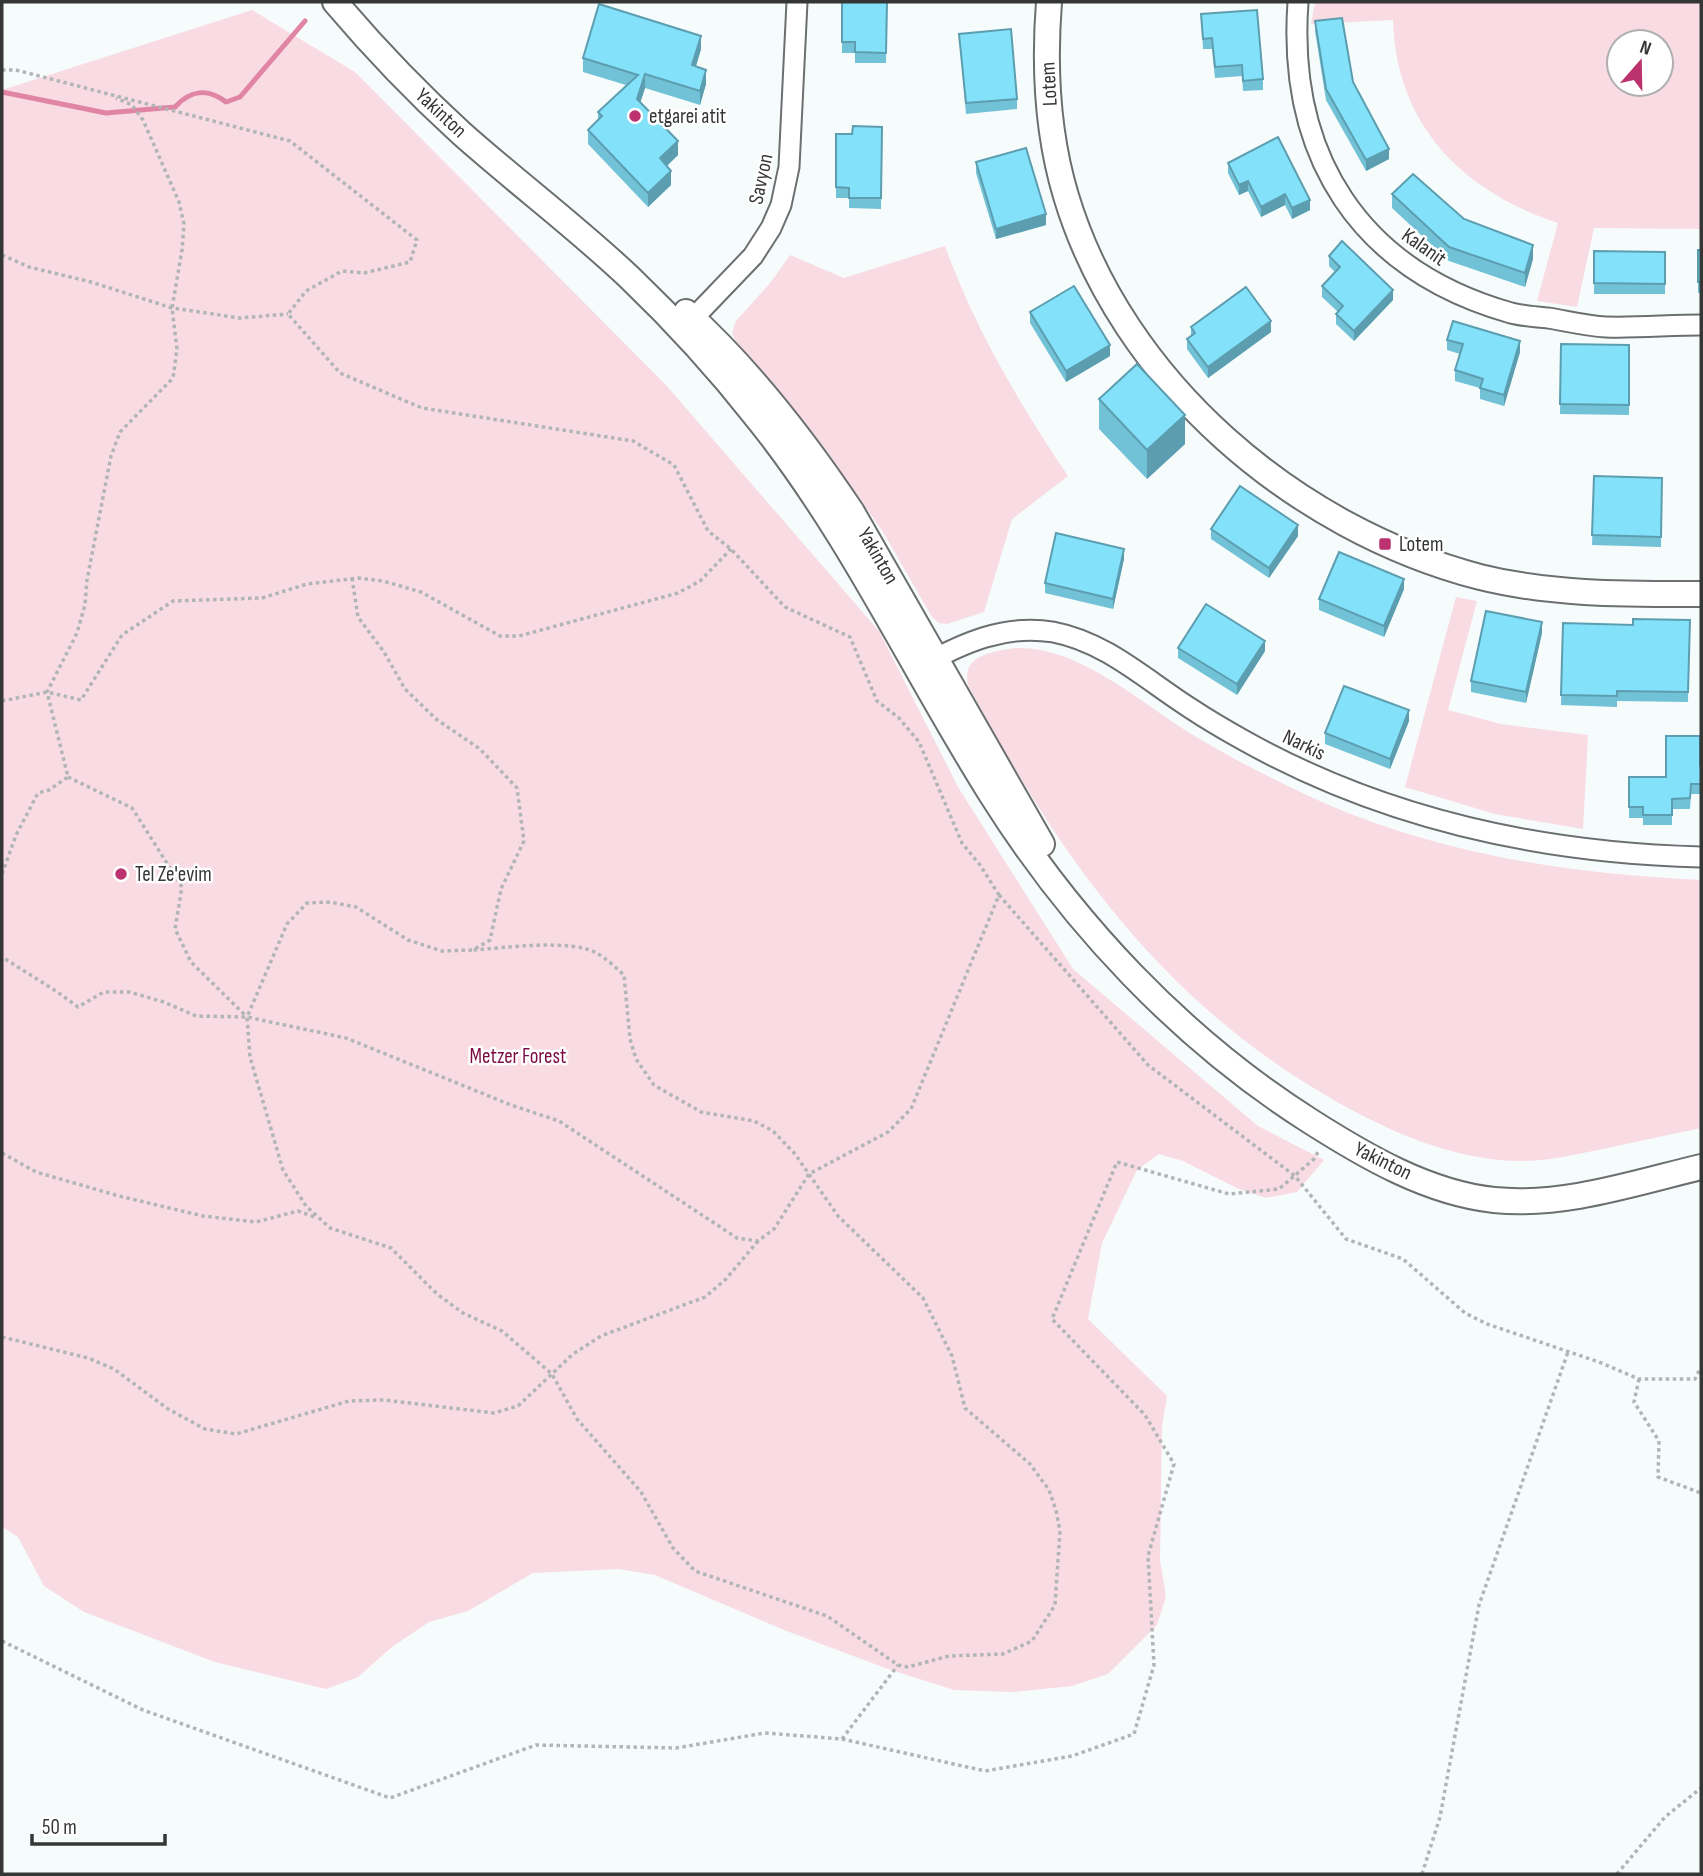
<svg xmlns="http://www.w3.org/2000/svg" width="1703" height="1876" viewBox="0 0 1703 1876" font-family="'Sofia Sans Condensed',sans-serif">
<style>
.green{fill:#f9dbe4;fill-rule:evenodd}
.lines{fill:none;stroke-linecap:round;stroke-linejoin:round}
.stream{stroke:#e185a4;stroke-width:5}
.minor-casing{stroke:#6b6f70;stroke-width:23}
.tertiary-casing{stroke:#6b6f70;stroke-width:28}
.path{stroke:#b1b5b6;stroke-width:3.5;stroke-dasharray:3.5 3.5;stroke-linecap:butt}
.minor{stroke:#fff;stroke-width:19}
.tertiary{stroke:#fff;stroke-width:24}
.wall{fill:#72c2d7}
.shaded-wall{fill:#5c9eaf}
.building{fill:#84e1fa;stroke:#5c9eaf;stroke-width:2}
.poi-dot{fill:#bc326f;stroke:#fff;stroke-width:2.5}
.labels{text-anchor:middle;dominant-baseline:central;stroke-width:5;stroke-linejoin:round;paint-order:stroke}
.street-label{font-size:21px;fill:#353737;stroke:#fff}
.poi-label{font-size:21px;fill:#353737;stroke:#fff;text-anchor:start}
.park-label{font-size:21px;fill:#7d0c44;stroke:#fff}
</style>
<rect width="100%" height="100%" fill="#f6fbfc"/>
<g class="green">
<path d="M1315,2H1701V229L1594,228L1577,307L1537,301L1558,223C1462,191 1396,125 1393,20L1311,24ZM1619,42H1661V84H1619Z"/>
<path d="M252,10L355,72L665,384L879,631L958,787L1073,969L1258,1126L1324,1160L1297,1192L1266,1198L1239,1189L1183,1161L1159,1154L1137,1170L1102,1243L1088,1319L1167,1396L1162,1426L1160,1560L1166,1596L1157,1625L1108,1674L1072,1686L1013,1692L954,1690L888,1669L784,1630L655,1575L619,1569L533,1573L468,1611L429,1622L392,1647L358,1677L326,1689L215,1662L84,1612L44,1586L18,1537L2,1527V90Z"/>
<path d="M945,246C975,329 1019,403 1068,476L1012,519L984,612L947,624L939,623L932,617L883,532L826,450L784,396L736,342L732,333L736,321L771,282L790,255L844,278Z"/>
<path d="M1456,597L1477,601L1448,710L1501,724L1588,735L1583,829L1495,814L1405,787Z"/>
<path d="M1015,648C1078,646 1136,699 1188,732C1232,759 1278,782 1324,803C1444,855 1571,874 1701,880V1128C1668,1135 1635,1142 1603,1149C1573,1155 1544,1162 1514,1161C1450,1158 1393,1133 1339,1103C1163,1004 1061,860 968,685C961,655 992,652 1015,648Z"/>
</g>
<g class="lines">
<path class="stream" d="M2,92L106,113L175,107C190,90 208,88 226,102L240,97L305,21"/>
<defs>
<g id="minor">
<path d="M1298,2C1287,156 1359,270 1511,313C1523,316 1536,317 1548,318C1567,321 1586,326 1606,327C1637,328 1670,325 1701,325"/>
<path d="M684,328L753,256L771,228L781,205L789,167L797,2"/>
<path d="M923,665C963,643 1005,624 1053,632C1106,642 1146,680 1190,708C1208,720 1227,731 1245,741C1385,819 1542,853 1701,857"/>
</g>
<g id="tertiary">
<path d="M335,2C374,48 416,92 461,133C516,182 575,226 629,277C675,321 718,368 758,419C851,535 912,669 991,794C1072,923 1181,1039 1310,1121C1365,1156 1428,1193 1494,1200C1564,1207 1634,1183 1701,1167"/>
<path d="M1049,2C1044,66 1047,133 1066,196C1122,382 1295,529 1480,577C1552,595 1628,594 1701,594"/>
<path d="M686,312C751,371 804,440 852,512L1042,844"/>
</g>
</defs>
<use href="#minor" class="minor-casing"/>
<use href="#tertiary" class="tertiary-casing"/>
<g class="path">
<path d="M2,70H16L290,141L417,240L410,262L364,273L342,271L306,291L288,314L340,373L422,408L633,441L674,465L708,531L731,549L785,607L850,637L877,701L899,718L919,742L962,843L980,865L999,895L911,1109L888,1132L809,1174L774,1229L758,1241L737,1238L559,1121L511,1105L346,1038L247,1017L196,1016L164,1002L129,992H104L78,1007L56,991L2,957"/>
<path d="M2,255L29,267L91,282L172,308L240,318L288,314"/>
<path d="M352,578L358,617L384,652L405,689L436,719L480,749L517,788L524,841L501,889L490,940L473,950C504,948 573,938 598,954C607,959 616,968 624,975L630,1039L636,1059L654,1085L701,1112L754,1121L773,1131L795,1154L838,1216L923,1298L952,1356L965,1408L1030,1464L1049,1490L1056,1510L1060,1531L1055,1605L1032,1641L1003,1654L949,1656L908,1667L898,1665L827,1616L695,1571L673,1548L641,1492L577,1419L552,1374L502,1331L463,1313L437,1294L391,1248L330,1228L306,1206L283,1170L250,1057L247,1017L287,924L307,903L330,902L356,907L408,940L442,951L473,950"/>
<path d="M2,701L47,692L81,700L122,635L173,601L262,598L307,584L359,578L383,581L421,592L500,636H519L678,593L700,581L731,549"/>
<path d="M68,777L132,808L182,887L175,929L191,962L247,1017"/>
<path d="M2,874L16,835L38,793L49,790L68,777L47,692L77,633L85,605L87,580L111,456L120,432L173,378L177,349L172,308L182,250L184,224L179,202L143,120L132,105L116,98"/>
<path d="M999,895L1148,1065L1295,1176L1346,1239L1403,1259L1465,1313L1487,1324L1599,1362L1639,1379H1695L1701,1367"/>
<path d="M2,1153L36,1172L119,1196L203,1216L256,1222L298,1211L317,1218"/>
<path d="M2,1337L88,1358L114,1369L168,1409L205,1429L236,1434L349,1401L384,1400L494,1413L518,1406L573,1354L601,1336L705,1297L726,1279L758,1241"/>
<path d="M1639,1379L1634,1402L1659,1441L1658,1477L1701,1493"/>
<path d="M2,1641L143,1710L390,1798L536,1745L676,1748L765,1733L842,1739L985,1771L1072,1756L1134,1734L1154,1665L1148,1556L1174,1464L1145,1415L1052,1319L1117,1162L1229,1194L1279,1189L1314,1159L1319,1150"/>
<path d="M842,1739L898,1665"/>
<path d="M1422,1874L1440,1817L1479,1605L1568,1352"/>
<path d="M1617,1874L1665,1817L1701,1788"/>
</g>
<use href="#minor" class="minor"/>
<use href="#tertiary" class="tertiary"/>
</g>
<g class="wall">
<path d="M842,2H887L886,63H855V53H842Z"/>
<path d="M1201,14L1263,79V90L1243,91L1242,76L1215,78L1212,49H1203Z"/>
<path d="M1315,21L1353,82L1389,159L1366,171L1326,100L1315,31Z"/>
<path d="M959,34L1017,99V109L966,114Z"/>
<path d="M701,49L696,66L706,84L700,105L645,88L640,102L678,155L667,166L671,185L648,207L588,144V130L598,120V112L626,85L583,72V58Z"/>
<path d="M882,127L881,209L849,208V198H836V134H852Z"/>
<path d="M1278,137L1310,210L1292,219L1285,205L1261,217L1248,191L1239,195L1228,173V163Z"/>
<path d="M976,162L1046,225L996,239L976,173Z"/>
<path d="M1392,194L1464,219L1533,259L1525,287L1449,261L1392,208Z"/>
<rect x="1698" y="250" width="3" height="43"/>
<path d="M1594,251L1665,252V294H1594Z"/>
<path d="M1329,256L1393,300L1354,341L1336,324V314L1338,312L1322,297V286L1335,272L1329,266Z"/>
<path d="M1030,312L1110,356L1066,382L1030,323Z"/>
<path d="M1191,327L1271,332L1208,378L1187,349V339L1191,336Z"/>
<path d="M1447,340L1520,352L1504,406L1480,399V388L1455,381V370L1460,354L1447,350Z"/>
<path d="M1561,344L1629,345V415L1560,414Z"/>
<path d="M1099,399L1185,444L1147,479L1099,429Z"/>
<path d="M1594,476L1662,478L1661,547L1592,545Z"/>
<path d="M1211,529L1298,536L1269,578L1211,539Z"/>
<path d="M1124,559L1113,609L1045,593V583Z"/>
<path d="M1404,589L1384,637L1319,610V599Z"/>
<path d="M1690,620L1688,702L1617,701V707L1561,705L1563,623L1633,625Z"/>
<path d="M1542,633L1526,703L1471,692V681Z"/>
<path d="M1178,648L1265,651L1237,695L1178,658Z"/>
<path d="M1409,721L1390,769L1325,744V733Z"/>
<path d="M1700,766H1701V794H1691L1690,809H1672V825H1643V818H1629V777H1666Z"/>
</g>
<g class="shaded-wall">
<path d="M701,36V49L692,79V65Z"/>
<path d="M706,70V84L700,105V91Z"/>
<path d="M645,74V88L637,113V99Z"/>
<path d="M678,141V155L660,172V158Z"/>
<path d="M1389,149V159L1366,171V160Z"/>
<path d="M671,171V185L648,207V193Z"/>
<path d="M1248,181V191L1239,195V185Z"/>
<path d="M1285,194V205L1261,217V207Z"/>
<path d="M1310,200V210L1292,219V208Z"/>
<path d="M1046,214V225L996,239V229Z"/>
<path d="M1533,245V259L1525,287V273Z"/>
<path d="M1393,290V300L1354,341V331Z"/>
<path d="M1271,321V332L1208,378V367Z"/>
<path d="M1520,341V352L1504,406V395Z"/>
<path d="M1110,345V356L1066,382V371Z"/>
<path d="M1185,415V444L1147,479V450Z"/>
<path d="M1298,525V536L1269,578V568Z"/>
<path d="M1124,549V559L1113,609V599Z"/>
<path d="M1404,579V589L1384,637V626Z"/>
<path d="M1542,622V633L1526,703V692Z"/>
<path d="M1265,641V651L1237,695V684Z"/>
<path d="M1409,710V721L1390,769V759Z"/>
</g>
<g class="building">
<path d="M842,2H887L886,53L855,52V42H842Z"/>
<path d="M599,4L701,36L692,65L706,70L700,91L645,74L637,99L678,141L660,158L671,171L648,193L588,130L602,116L598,112L638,75L583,58Z"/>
<path d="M1257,10L1263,79L1243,81L1242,65L1215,67L1212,38L1203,39L1201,14Z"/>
<path d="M1342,18L1353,82L1389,149L1366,160L1326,89L1315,21Z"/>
<path d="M1011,29L1017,99L966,103L959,34Z"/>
<path d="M853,126L882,127L881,198H849V188L836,187V134H852Z"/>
<path d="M1278,137L1310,200L1292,208L1285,194L1261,207L1248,181L1239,185L1228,163Z"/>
<path d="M1026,148L1046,214L996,229L976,162Z"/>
<path d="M1413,174L1464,219L1533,245L1525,273L1449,247L1392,194Z"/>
<path d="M1342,241L1393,290L1354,331L1336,314L1343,306L1322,286L1340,267L1329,256Z"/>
<rect x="1698" y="250" width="3" height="32"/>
<path d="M1594,251L1665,252V284L1594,283Z"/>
<path d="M1074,286L1110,345L1066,371L1030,312Z"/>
<path d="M1246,287L1271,321L1208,367L1187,339L1195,333L1191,327Z"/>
<path d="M1453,321L1520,341L1504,395L1480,388L1483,379L1455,370L1463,344L1447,340Z"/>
<path d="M1561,344L1629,345V405L1560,404Z"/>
<path d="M1137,364L1185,415L1147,450L1099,399Z"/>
<path d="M1594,476L1662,478L1661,537L1592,535Z"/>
<path d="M1240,486L1298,525L1269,568L1211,529Z"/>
<path d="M1056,533L1124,549L1113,599L1045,583Z"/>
<path d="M1339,552L1404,579L1384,626L1319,599Z"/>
<path d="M1206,604L1265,641L1237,684L1178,648Z"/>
<path d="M1486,611L1542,622L1526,692L1471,681Z"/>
<path d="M1633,619L1690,620L1688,692L1617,691V696L1561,695L1563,623L1633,625Z"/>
<path d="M1344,686L1409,710L1390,759L1325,733Z"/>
<path d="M1666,736H1700V766H1701V784H1691L1690,798L1672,799V815H1643V807H1629V777H1666Z"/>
</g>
<g class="poi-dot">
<circle cx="635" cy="116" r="7"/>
<rect x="1378" y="537" width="14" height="14" rx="3.5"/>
<circle cx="121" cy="874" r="7"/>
</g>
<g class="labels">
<g class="street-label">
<text transform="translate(1049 84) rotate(-93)">Lotem</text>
<text transform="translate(441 113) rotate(43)">Yakinton</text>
<text transform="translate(761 179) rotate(-78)">Savyon</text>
<text transform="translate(1424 247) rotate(35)">Kalanit</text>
<text transform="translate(878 556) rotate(60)">Yakinton</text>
<text transform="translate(1304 745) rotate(26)">Narkis</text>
<text transform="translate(1383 1161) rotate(26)">Yakinton</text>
</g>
<g class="poi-label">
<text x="649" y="116">etgarei atit</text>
<text x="1399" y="544">Lotem</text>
<text x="135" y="874">Tel Ze'evim</text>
</g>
<g class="park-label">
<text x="518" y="1056">Metzer Forest</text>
</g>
</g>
<rect width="1703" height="1876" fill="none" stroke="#353737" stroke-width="7"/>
<g transform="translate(1640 63) rotate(20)"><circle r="33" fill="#ffffff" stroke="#aeafaf" stroke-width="2"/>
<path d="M0-5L12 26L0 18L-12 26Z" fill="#bc326f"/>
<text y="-10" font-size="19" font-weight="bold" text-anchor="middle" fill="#353737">N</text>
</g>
<path d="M32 1834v10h133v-10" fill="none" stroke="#353737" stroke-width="3.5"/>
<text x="42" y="1834" font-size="21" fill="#353737" stroke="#ffffff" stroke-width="5" paint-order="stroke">50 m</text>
</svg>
